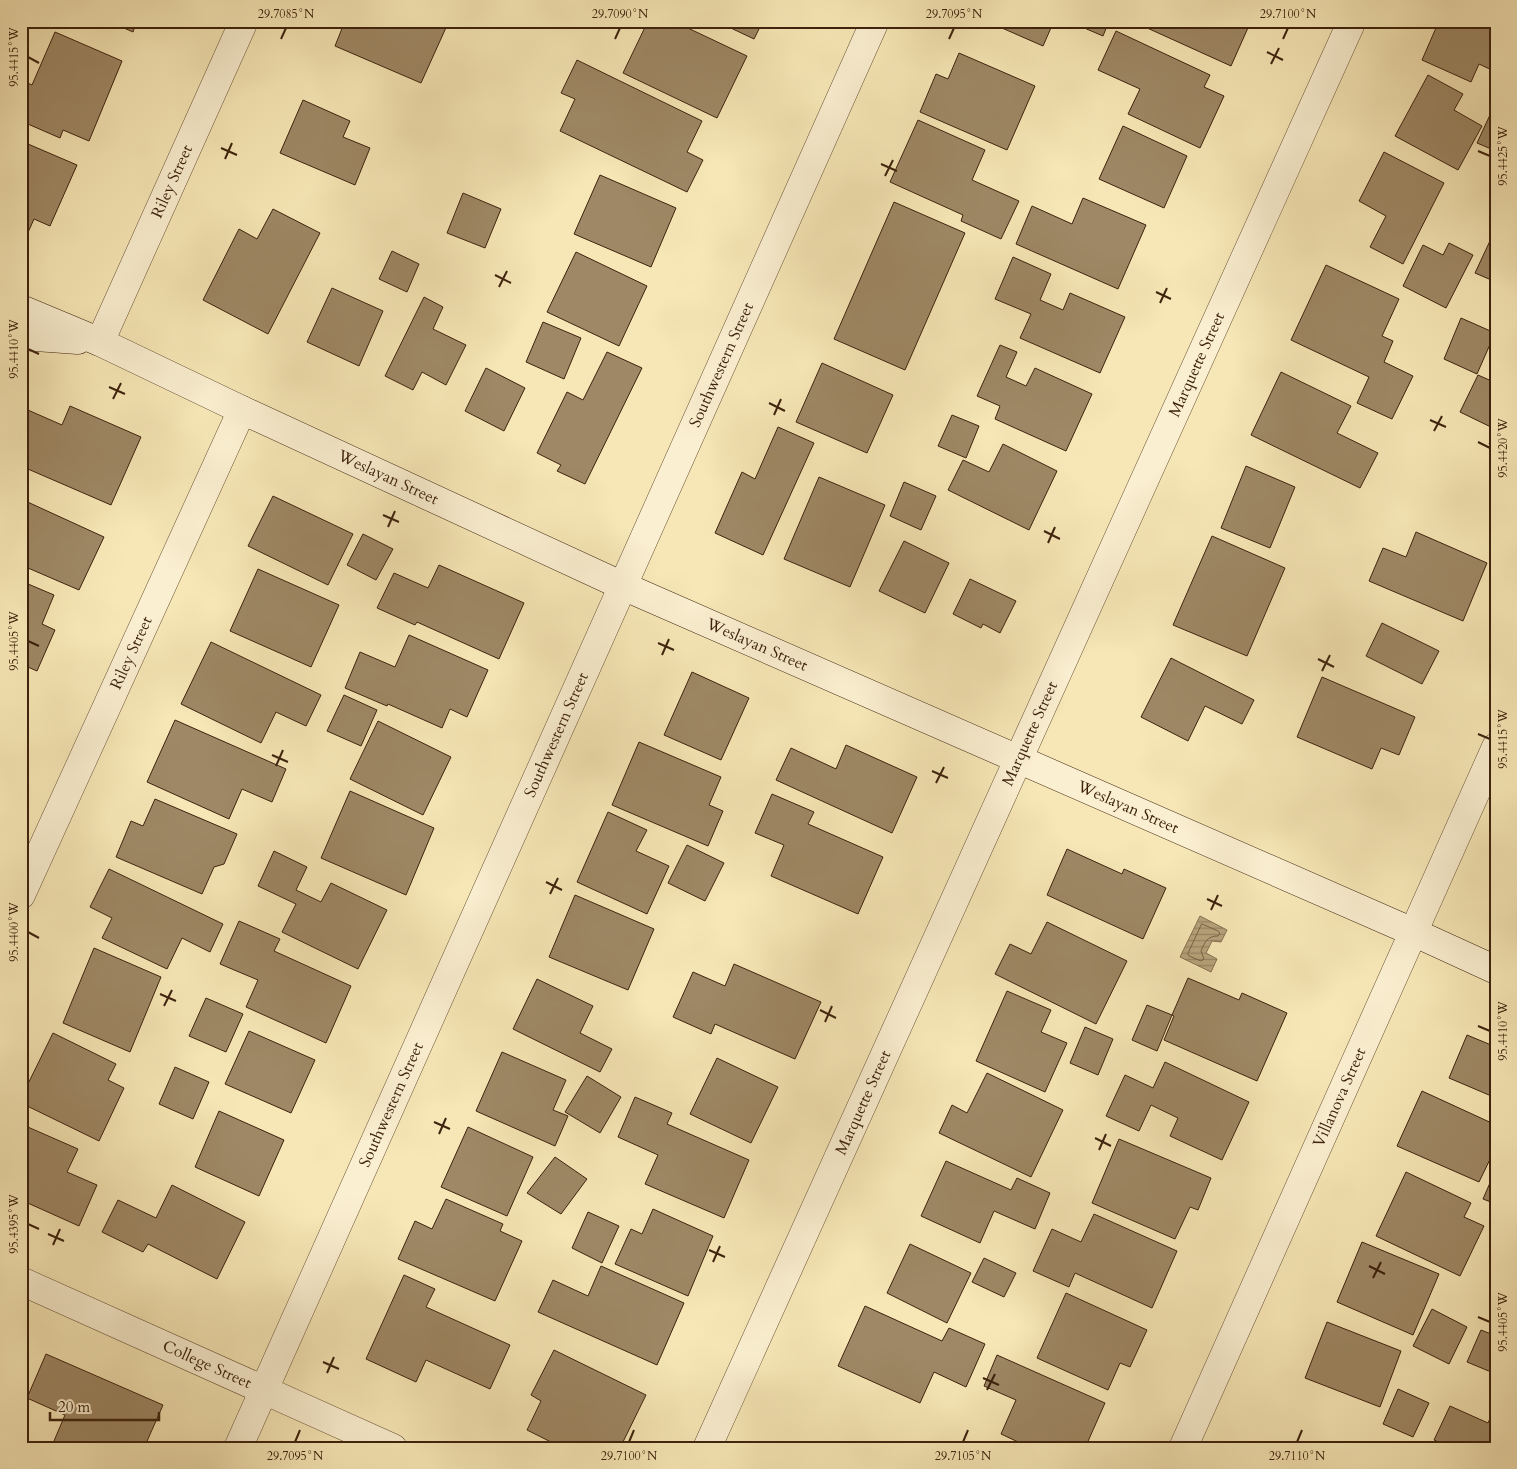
<svg xmlns="http://www.w3.org/2000/svg" width="1517" height="1469" viewBox="0 0 1517 1469" font-family="Cardo,serif">
<style>
.water{fill:url(#water-rules);stroke:#877050}
.lines{fill:none;stroke-linecap:round;stroke-linejoin:round}
.shore{stroke:#7a6345;stroke-width:1}
.building{fill:#9e8865;stroke:#3d220d}
.street-casing{stroke:#6c5337;stroke-width:29}
.secondary-casing{stroke:#3d220d;stroke-width:29}
.street{stroke:#faefd0;stroke-width:28}
.secondary{stroke:#faefd0;stroke-width:28}
.ticks{fill:none;stroke:#3d220d;stroke-width:2}
.labels{text-anchor:middle;dominant-baseline:central;stroke-width:4;stroke-linejoin:round;paint-order:stroke}
.street-label{font-size:16px;fill:#3d220d;stroke:#faefd0}
.neatline{fill:none;stroke:#3d220d;stroke-width:2}
.ticks-label{font-size:12px;text-anchor:middle;fill:#3d220d}
</style>
<defs>
<pattern id="water-rules" width="6" height="5" patternUnits="userSpaceOnUse" patternTransform="scale(1.25)"><rect width="6" height="5" fill="#b8a47d"/><path d="M0 2.5h6" fill="none" stroke="#978565"/></pattern>
</defs>
<rect width="100%" height="100%" fill="#f7e7b6"/>
<filter id="stains"><feTurbulence type="fractalNoise" baseFrequency=".004" numOctaves="4"/><feColorMatrix values="0 0 0 0 .2 0 0 0 0 .09 0 0 0 0 .02 0 0 0 .5 -.17"/></filter>
<radialGradient id="worn" r=".72"><stop offset=".6" stop-color="#630" stop-opacity="0"/><stop offset="1" stop-color="#630" stop-opacity=".3"/></radialGradient>
<path class="water" d="M1200,916L1227,930L1221,942L1212,941L1206,953L1217,959L1211,972L1180,957Z"/>
<g class="lines">
<path class="shore" d="M1202,924L1218,931L1220,933L1218,936C1207,936 1205,942 1201,951L1204,959L1201,961L1189,956L1188,954Z"/>
</g>
<g class="building">
<path d="M108,21H137L133,32Z"/>
<path d="M345,21H449L421,83L335,46Z"/>
<path d="M648,21H673L747,56L717,118L623,73Z"/>
<path d="M716,21H763L754,39Z"/>
<path d="M986,21H1054L1043,46Z"/>
<path d="M1068,21H1109L1103,36Z"/>
<path d="M1148,21H1251L1231,66L1145,27Z"/>
<path d="M1439,21H1496V72L1479,64L1471,82L1422,60Z"/>
<path d="M1116,31L1210,75L1204,87L1224,96L1200,148L1128,114L1140,89L1098,70Z"/>
<path d="M55,32L122,61L89,141L63,130L60,138L21,121V80L32,85Z"/>
<path d="M959,53L1035,86L1007,150L920,112L936,74L948,79Z"/>
<path d="M577,60L702,121L687,152L703,160L687,192L560,131L575,99L561,93Z"/>
<path d="M1428,75L1463,94L1454,110L1482,126L1458,170L1395,136Z"/>
<path d="M303,100L350,121L343,137L370,148L355,185L280,153Z"/>
<path d="M1495,104H1496V151L1477,143Z"/>
<path d="M918,120L985,150L972,180L1019,201L1001,239L961,221L963,215L890,182Z"/>
<path d="M1123,126L1187,156L1164,208L1099,179Z"/>
<path d="M21,141L77,165L50,226L34,219L21,248Z"/>
<path d="M1384,152L1444,183L1403,264L1370,247L1386,216L1359,201Z"/>
<path d="M600,175L676,208L651,267L574,234Z"/>
<path d="M463,193L501,209L485,248L447,233Z"/>
<path d="M1083,198L1146,225L1118,289L1016,244L1032,206L1072,224Z"/>
<path d="M894,202L965,233L905,370L834,339Z"/>
<path d="M273,209L320,233L268,334L203,300L239,229L257,239Z"/>
<path d="M1496,228V282L1475,273Z"/>
<path d="M1449,243L1473,255L1446,308L1403,286L1423,245L1443,255Z"/>
<path d="M392,251L419,264L407,292L379,279Z"/>
<path d="M576,252L647,286L619,346L547,312Z"/>
<path d="M1013,257L1051,274L1040,300L1063,310L1070,293L1125,317L1100,373L1020,338L1031,314L995,299Z"/>
<path d="M1326,265L1399,299L1382,336L1393,341L1384,362L1413,376L1392,419L1357,403L1369,377L1291,340Z"/>
<path d="M332,288L383,311L359,366L307,342Z"/>
<path d="M424,297L443,307L433,329L466,345L446,385L422,372L413,390L385,376Z"/>
<path d="M1461,318L1495,333L1477,374L1444,359Z"/>
<path d="M543,322L581,338L564,379L526,362Z"/>
<path d="M1000,345L1017,352L1006,377L1026,386L1035,368L1092,394L1066,451L995,419L1000,406L977,396Z"/>
<path d="M607,352L642,368L585,484L557,471L561,465L537,453L567,392L583,400Z"/>
<path d="M822,363L893,395L867,453L796,422Z"/>
<path d="M486,368L525,388L504,431L465,411Z"/>
<path d="M1281,372L1351,406L1337,433L1378,453L1360,488L1251,435Z"/>
<path d="M1478,375L1496,383V447L1489,444L1495,429L1460,412Z"/>
<path d="M70,406L141,437L111,505L21,466V407L62,425Z"/>
<path d="M952,415L979,426L966,458L938,446Z"/>
<path d="M778,427L814,443L763,555L715,533L742,472L755,479Z"/>
<path d="M1003,444L1057,471L1029,530L948,490L963,460L989,472Z"/>
<path d="M1246,466L1295,487L1270,548L1221,528Z"/>
<path d="M819,477L885,505L850,587L784,559Z"/>
<path d="M904,482L936,496L921,530L890,516Z"/>
<path d="M273,496L353,534L328,585L248,546Z"/>
<path d="M21,499L104,537L79,590L21,565Z"/>
<path d="M1416,532L1487,563L1463,621L1369,581L1383,548L1406,557Z"/>
<path d="M363,534L393,549L376,580L347,565Z"/>
<path d="M1212,536L1285,568L1247,656L1173,625Z"/>
<path d="M904,541L949,563L925,613L879,591Z"/>
<path d="M439,565L524,603L499,659L417,622L415,625L377,608L394,573L428,588Z"/>
<path d="M258,569L339,605L311,667L230,631Z"/>
<path d="M970,579L1016,601L1000,633L983,624L981,628L953,614Z"/>
<path d="M21,581L54,595L42,624L55,630L37,671L21,664Z"/>
<path d="M1382,623L1439,651L1422,684L1366,656Z"/>
<path d="M409,635L488,670L467,717L450,709L442,728L388,704L387,706L345,688L360,652L395,667Z"/>
<path d="M211,642L321,695L306,726L276,712L261,743L181,704Z"/>
<path d="M1171,658L1254,700L1242,724L1205,706L1188,741L1141,717Z"/>
<path d="M692,672L749,698L721,760L664,735Z"/>
<path d="M1322,677L1415,717L1399,755L1381,748L1372,769L1297,737Z"/>
<path d="M344,695L377,710L361,746L327,731Z"/>
<path d="M175,720L286,769L272,802L242,789L229,819L147,782Z"/>
<path d="M378,721L451,757L423,815L350,779Z"/>
<path d="M639,742L721,777L709,805L723,811L708,846L612,805Z"/>
<path d="M846,745L917,777L892,833L776,780L791,748L836,769Z"/>
<path d="M350,791L434,828L406,895L321,858Z"/>
<path d="M772,794L814,812L808,824L883,857L858,914L771,876L784,845L755,833Z"/>
<path d="M155,799L237,834L224,864L214,867L202,894L116,857L131,821L143,826Z"/>
<path d="M608,812L647,830L636,851L669,866L647,914L577,882Z"/>
<path d="M687,845L724,863L705,901L668,883Z"/>
<path d="M1067,849L1122,874L1124,869L1166,888L1143,939L1047,895Z"/>
<path d="M274,851L307,867L296,890L321,902L331,883L387,910L358,969L282,932L296,904L258,886Z"/>
<path d="M109,869L223,924L210,952L182,938L167,969L102,938L112,918L90,907Z"/>
<path d="M575,895L654,929L628,990L549,957Z"/>
<path d="M239,921L280,939L274,951L351,986L326,1043L246,1007L258,980L220,964Z"/>
<path d="M1047,922L1127,961L1096,1024L995,974L1010,944L1031,954Z"/>
<path d="M94,948L161,977L130,1052L63,1023Z"/>
<path d="M734,964L821,1002L795,1059L715,1024L711,1034L673,1017L693,972L725,986Z"/>
<path d="M1188,978L1239,1000L1242,993L1287,1013L1257,1081L1164,1040L1174,1016L1172,1015Z"/>
<path d="M537,979L593,1006L580,1033L612,1049L600,1072L513,1029Z"/>
<path d="M1007,991L1051,1010L1041,1032L1067,1043L1045,1092L976,1061Z"/>
<path d="M206,998L243,1014L226,1052L189,1036Z"/>
<path d="M1147,1005L1172,1015L1157,1051L1132,1040Z"/>
<path d="M1085,1027L1113,1039L1098,1075L1070,1063Z"/>
<path d="M249,1031L315,1060L291,1113L225,1084Z"/>
<path d="M53,1033L116,1064L108,1080L124,1088L99,1141L21,1103V1098Z"/>
<path d="M1467,1035L1496,1047V1098L1449,1078Z"/>
<path d="M502,1052L566,1080L553,1110L568,1116L555,1146L476,1111Z"/>
<path d="M717,1058L778,1087L751,1143L690,1114Z"/>
<path d="M1165,1062L1249,1102L1222,1160L1170,1136L1178,1118L1151,1105L1139,1131L1106,1116L1125,1075L1153,1088Z"/>
<path d="M175,1067L209,1082L193,1119L159,1104Z"/>
<path d="M987,1073L1063,1110L1031,1177L939,1133L952,1105L967,1113Z"/>
<path d="M587,1076L621,1097L600,1133L565,1112Z"/>
<path d="M1422,1091L1496,1125V1147L1479,1182L1397,1146Z"/>
<path d="M635,1097L672,1113L667,1124L749,1160L724,1218L645,1184L658,1155L618,1137Z"/>
<path d="M219,1111L284,1140L259,1196L195,1167Z"/>
<path d="M21,1124L78,1149L67,1172L97,1185L79,1226L21,1200Z"/>
<path d="M468,1127L533,1157L507,1216L441,1187Z"/>
<path d="M1119,1139L1211,1178L1198,1210L1190,1207L1175,1239L1092,1203Z"/>
<path d="M555,1157L587,1179L561,1214L527,1193Z"/>
<path d="M946,1161L1011,1190L1017,1178L1050,1193L1035,1229L994,1211L980,1243L921,1216Z"/>
<path d="M1496,1169V1204L1483,1199Z"/>
<path d="M1406,1172L1471,1203L1464,1217L1484,1226L1460,1276L1376,1236Z"/>
<path d="M172,1185L245,1222L217,1279L148,1244L143,1252L102,1232L118,1200L156,1218Z"/>
<path d="M446,1199L503,1224L500,1231L522,1241L495,1301L398,1259L415,1221L432,1229Z"/>
<path d="M653,1209L713,1236L688,1296L615,1264L631,1229L642,1234Z"/>
<path d="M588,1212L619,1226L602,1263L572,1248Z"/>
<path d="M1094,1214L1177,1251L1152,1308L1075,1273L1069,1287L1033,1271L1052,1229L1081,1242Z"/>
<path d="M1362,1242L1439,1274L1413,1335L1337,1302Z"/>
<path d="M910,1244L971,1273L947,1323L887,1293Z"/>
<path d="M984,1258L1016,1273L1004,1297L972,1282Z"/>
<path d="M601,1266L684,1303L657,1365L538,1312L553,1280L588,1296Z"/>
<path d="M404,1275L435,1289L426,1307L510,1345L490,1389L426,1360L416,1382L366,1359Z"/>
<path d="M1066,1293L1147,1330L1130,1367L1120,1363L1108,1390L1037,1358Z"/>
<path d="M865,1306L942,1341L949,1328L985,1344L966,1387L934,1372L920,1403L838,1366Z"/>
<path d="M1432,1309L1467,1327L1449,1364L1413,1346Z"/>
<path d="M1327,1322L1401,1351L1380,1407L1305,1378Z"/>
<path d="M1481,1330L1496,1336V1374L1467,1362Z"/>
<path d="M554,1350L646,1395L620,1448H578L570,1444L568,1448H563L527,1430L541,1401L531,1395Z"/>
<path d="M46,1354L163,1405L144,1448H51L65,1415L27,1398Z"/>
<path d="M997,1355L1105,1403L1085,1448H1031L1001,1434L1016,1400L984,1386Z"/>
<path d="M1398,1389L1429,1403L1413,1437L1383,1424Z"/>
<path d="M1496,1405V1448H1452L1434,1440L1450,1406L1488,1423Z"/>
</g>
<g class="lines">
<defs>
<g id="street">
<path id="s1" d="M100,342L244,21"/>
<path id="s2" d="M21,895L242,410"/>
<path id="s3" d="M21,1281L393,1448"/>
<path id="s4" d="M238,1448L875,21"/>
<path id="s5" d="M707,1448L1352,21"/>
<path id="s6" d="M1183,1448L1496,747"/>
</g>
<g id="secondary">
<path id="s7" d="M21,309L100,342L242,410L623,586L1413,932L1496,970"/>
<path d="M21,336L78,340"/>
</g>
</defs>
<use href="#street" class="street-casing"/>
<use href="#secondary" class="secondary-casing"/>
<use href="#street" class="street"/>
<use href="#secondary" class="secondary"/>
</g>
<path class="ticks" d="M281,39L286,28M615,39L620,28M949,39L954,28M1283,39L1288,28M1267,52L1283,60M28,57L39,63M1271,64L1279,48M221,148L237,155M1478,151L1490,156M225,159L232,143M881,164L897,171M885,176L893,160M495,275L511,283M499,287L507,271M1156,292L1171,299M1160,303L1167,288M28,349L39,354M109,387L125,394M113,399L121,383M769,403L785,411M774,415L781,399M1430,420L1446,427M1434,431L1442,416M1478,442L1490,448M383,515L399,522M388,527L395,511M1044,531L1060,539M1048,543L1055,527M28,641L39,646M658,643L674,650M662,655L669,639M1318,659L1334,667M1322,671L1330,655M1478,734L1490,739M272,755L288,762M276,766L283,750M932,771L948,778M936,783L944,767M546,882L562,890M550,894L558,878M1207,899L1222,906M1211,910L1218,895M28,932L39,938M160,994L176,1001M164,1006L172,990M820,1010L836,1018M825,1022L832,1006M1478,1026L1490,1031M434,1122L450,1129M439,1134L446,1118M1095,1138L1111,1146M1099,1150L1106,1134M28,1224L39,1229M48,1234L64,1241M53,1245L60,1229M709,1250L725,1257M713,1262L720,1246M1369,1266L1385,1274M1373,1278L1381,1262M1478,1317L1490,1322M323,1362L339,1369M327,1373L334,1357M983,1378L999,1385M987,1390L995,1374M295,1442L300,1430M629,1442L634,1430M963,1442L968,1430M1297,1442L1302,1430"/>
<g class="labels">
<g class="street-label">
<text stroke="none"><textPath href="#s1" startOffset="176">Riley Street</textPath></text>
<text stroke="none"><textPath href="#s4" startOffset="1186">Southwestern Street</textPath></text>
<text stroke="none"><textPath href="#s5" startOffset="1189">Marquette Street</textPath></text>
<text stroke="none"><textPath href="#s7" startOffset="404">Weslayan Street</textPath></text>
<text stroke="none"><textPath href="#s7" startOffset="809">Weslayan Street</textPath></text>
<text stroke="none"><textPath href="#s2" startOffset="266">Riley Street</textPath></text>
<text stroke="none"><textPath href="#s4" startOffset="781">Southwestern Street</textPath></text>
<text stroke="none"><textPath href="#s5" startOffset="784">Marquette Street</textPath></text>
<text stroke="none"><textPath href="#s7" startOffset="1214">Weslayan Street</textPath></text>
<text stroke="none"><textPath href="#s6" startOffset="384">Villanova Street</textPath></text>
<text stroke="none"><textPath href="#s4" startOffset="376">Southwestern Street</textPath></text>
<text stroke="none"><textPath href="#s5" startOffset="379">Marquette Street</textPath></text>
<text stroke="none"><textPath href="#s3" startOffset="204">College Street</textPath></text>
</g>
</g>
<rect width="1517" height="1469" fill="none" stroke="#f7e7b6" stroke-width="55"/>
<path d="M50 1412v8h109v-8" fill="none" stroke="#3d220d" stroke-width="2.5"/>
<text x="58" y="1412" font-size="15" fill="#3d220d" stroke="#faefd0" stroke-width="4" paint-order="stroke">20 m</text>
<rect x="28" y="28" width="1462" height="1414" class="neatline"/>
<g class="ticks-label">
<text x="286" y="18">29.7085°N</text>
<text x="620" y="18">29.7090°N</text>
<text x="954" y="18">29.7095°N</text>
<text x="1288" y="18">29.7100°N</text>
<text transform="translate(14 57) rotate(-90)" y="4">95.4415°W</text>
<text transform="translate(1503 156) rotate(-90)" y="4">95.4425°W</text>
<text transform="translate(14 349) rotate(-90)" y="4">95.4410°W</text>
<text transform="translate(1503 448) rotate(-90)" y="4">95.4420°W</text>
<text transform="translate(14 641) rotate(-90)" y="4">95.4405°W</text>
<text transform="translate(1503 739) rotate(-90)" y="4">95.4415°W</text>
<text transform="translate(14 932) rotate(-90)" y="4">95.4400°W</text>
<text transform="translate(1503 1031) rotate(-90)" y="4">95.4410°W</text>
<text transform="translate(14 1224) rotate(-90)" y="4">95.4395°W</text>
<text transform="translate(1503 1322) rotate(-90)" y="4">95.4405°W</text>
<text x="295" y="1460">29.7095°N</text>
<text x="629" y="1460">29.7100°N</text>
<text x="963" y="1460">29.7105°N</text>
<text x="1297" y="1460">29.7110°N</text>
</g>
<rect width="100%" height="100%" filter="url(#stains)"/>
<rect width="100%" height="100%" fill="url(#worn)"/>
</svg>
